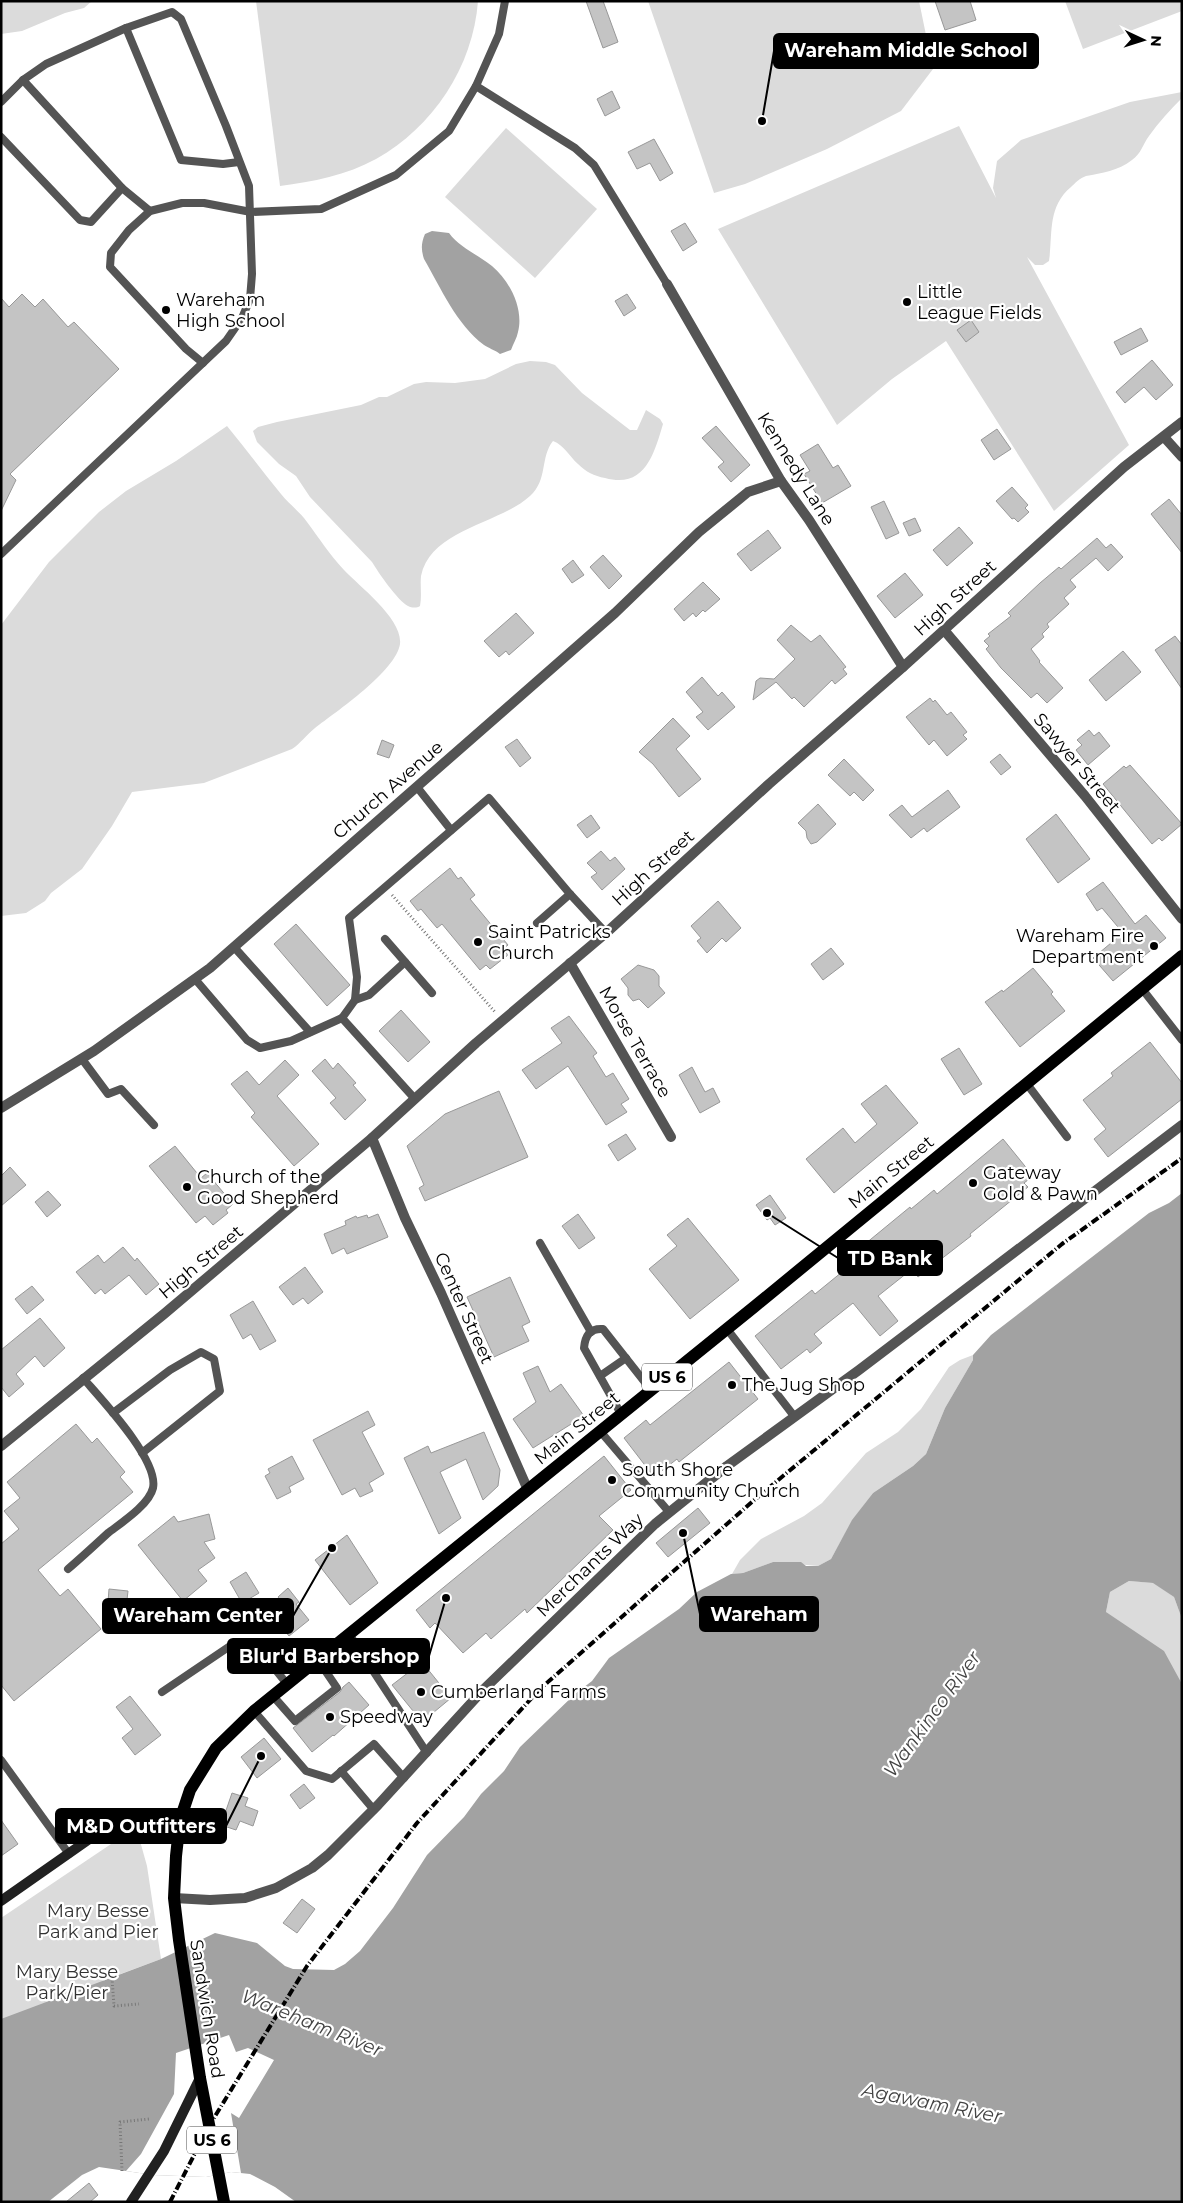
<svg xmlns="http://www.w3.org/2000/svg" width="1183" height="2203" viewBox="0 0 1183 2203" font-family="Montserrat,sans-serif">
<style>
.green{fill:#dbdbdb}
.water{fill:#a2a2a2}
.pier{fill:#fff}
.building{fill:#c4c4c4;stroke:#989898}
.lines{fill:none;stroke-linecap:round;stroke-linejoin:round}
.path{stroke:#767676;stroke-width:3;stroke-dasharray:1 2.5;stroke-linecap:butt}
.lane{stroke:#545454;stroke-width:8}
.street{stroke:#545454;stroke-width:10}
.secondary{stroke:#212121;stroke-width:10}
.primary{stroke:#000;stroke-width:12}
.rail{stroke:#000;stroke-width:4;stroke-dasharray:8 2.5 1 2.5;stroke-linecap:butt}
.poi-dot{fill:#000;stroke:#fff;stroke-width:2}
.labels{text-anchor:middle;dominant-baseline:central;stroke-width:4.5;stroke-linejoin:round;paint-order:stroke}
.shield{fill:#fff;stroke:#4c4c4c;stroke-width:1}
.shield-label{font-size:16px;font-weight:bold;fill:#000}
.poi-label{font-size:18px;fill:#000;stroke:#fff;text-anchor:start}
.street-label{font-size:18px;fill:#000;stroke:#fff}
.park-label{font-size:18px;fill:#323232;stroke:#fff}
.water-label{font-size:19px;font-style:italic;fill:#434343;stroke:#fff}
.leader{fill:none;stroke:#000;stroke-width:2}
.callout-dot{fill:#000;stroke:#fff;stroke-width:2}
.callout{fill:#000;stroke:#000;stroke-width:2}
.callout-label{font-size:19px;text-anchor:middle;font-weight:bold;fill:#fff}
</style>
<rect width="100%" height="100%" fill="#fff"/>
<g class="green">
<path d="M1,1H92L84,8L65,13L22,31L1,34Z"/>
<path d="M256,1H478C473,67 433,127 376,159C347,175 312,182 280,186Z"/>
<path d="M648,1H919L933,69L901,111L827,149L745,184L714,193Z"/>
<path d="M1065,1H1182V11L1083,49Z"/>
<path d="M1182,92V98C1170,110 1159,122 1149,136C1143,144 1141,154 1132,160C1118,171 1102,173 1086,176C1080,178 1075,183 1071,187C1047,207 1053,234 1049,261L1043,265H1035L1027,257L1129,445L1054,511L946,341L892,379L837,425L718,229L959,126L996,198L993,188L997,161L1021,140L1130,102Z"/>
<path d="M506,128L597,209L535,278L445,197Z"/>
<path d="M530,361L546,362L555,365L582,393L630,430H637L646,410L660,419L663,424C654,454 645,489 605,478C594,476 586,472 578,464C569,456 564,445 553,441C540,457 548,480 530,496C500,524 431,529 421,576C420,586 422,596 420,606C417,608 412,608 408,606C398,601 378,572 372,562L310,497L296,476L279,464L257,442L253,431L258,427L277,422L361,405L379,397H387L414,384L426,382L455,383L485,379L516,364Z"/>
<path d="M227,426C245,448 263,472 281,494C289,504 300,512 307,522C319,538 330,555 344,570C360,587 403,619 400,644C396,671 336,712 315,728C306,735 301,743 292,749L204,783L132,792L112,826L82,869L51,893L45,901L26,913L1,916V625L49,562L99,512L126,491L176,461Z"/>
<path d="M973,1355V1360L945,1408L926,1454L913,1466L873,1493L852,1521L831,1559L818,1566L773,1562L743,1573L732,1574L740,1560L761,1539L804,1516L822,1503L866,1453L898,1432L921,1409L949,1367L960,1360Z"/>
<path d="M1129,1581L1154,1583L1174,1597L1182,1619V1780L1106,1612L1110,1592Z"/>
<path d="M132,1834L140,1841L147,1866L161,1959L107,1979L1,2046V1918L117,1840Z"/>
</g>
<g class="water">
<path d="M432,231L449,233C460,248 477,254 492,266C510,281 524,309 518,332C517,338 513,344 511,350L500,354C495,350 488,348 484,345C456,324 441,288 424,259C421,250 421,243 425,234Z"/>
<path d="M1182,1193V1619L1174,1597L1153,1583L1129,1581L1110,1592L1106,1612L1164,1651L1182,1684V2202H296L275,2187L250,2174L231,2172L206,2177L153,2175L99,2167L82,2175L48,2202H1V2019L161,1959L215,1933L257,1943L285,1966L293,1969L334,1970L345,1964L360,1951L393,1908L427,1855L464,1817L481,1794L504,1771L520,1747L575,1694L592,1681L609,1658L679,1609L697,1592L731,1574L743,1573L773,1562H801L806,1566H818L831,1559L852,1520L873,1493L913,1466L926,1454L945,1408L973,1360V1355L991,1335L1149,1213L1169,1203Z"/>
</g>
<path class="pier" d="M229,2035L236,2052L248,2048L274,2060L239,2118L231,2113L241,2173L231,2172L206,2177L153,2175L126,2171L141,2154L174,2094L176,2053Z"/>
<g class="building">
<path d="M586,1H603L618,42L603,48Z"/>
<path d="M935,1H970L976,20L945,30Z"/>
<path d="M612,91L620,108L605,116L597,99Z"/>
<path d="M654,139L673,173L660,181L650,163L637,169L628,152Z"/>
<path d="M685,223L697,242L683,251L671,231Z"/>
<path d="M22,294L35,307L43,299L68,327L74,322L119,369L10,474L16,480L1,511V298L9,307Z"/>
<path d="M627,294L636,308L624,316L615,301Z"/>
<path d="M971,320L979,332L966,342L957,330Z"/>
<path d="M1141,328L1148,341L1121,355L1114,342Z"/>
<path d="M1152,360L1173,385L1156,400L1144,387L1125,403L1116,392Z"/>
<path d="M716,426L750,465L731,482L718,467L724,462L702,438Z"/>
<path d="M997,429L1011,449L994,460L981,440Z"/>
<path d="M818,444L833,468L838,465L851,486L822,503L804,474L810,471L800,455Z"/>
<path d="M1012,487L1028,505L1025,508L1029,512L1018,522L1014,518L1012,519L996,501Z"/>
<path d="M1169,499L1182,515V553L1151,514Z"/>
<path d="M884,501L899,533L886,539L871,507Z"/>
<path d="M915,518L921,531L909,536L903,523Z"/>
<path d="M959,527L973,543L947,566L933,550Z"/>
<path d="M768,530L781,548L751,571L737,554Z"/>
<path d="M1097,538L1106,548L1111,544L1123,557L1108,571L1096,558L1070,580L1076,587L1064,598L1069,604L1047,624L1049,627L1042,634L1044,637L1031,649L1040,661L1039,662L1063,688L1047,703L1037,693L1031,698L1001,668L986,649L989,646L984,641L990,636L988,634L1011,616L1008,613L1040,583L1059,567L1061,569Z"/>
<path d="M603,555L622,576L609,589L590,567Z"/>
<path d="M573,560L584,575L572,583L562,569Z"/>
<path d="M905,573L923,595L895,618L877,596Z"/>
<path d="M703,582L720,599L705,612L703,610L696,617L693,613L684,621L674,609Z"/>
<path d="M516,613L534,633L509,655L506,651L499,657L484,641Z"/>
<path d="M791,625L811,642L820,635L846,667L843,669L847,674L835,684L832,680L804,707L794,697L792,699L776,682L753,700L756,681L760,678L774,679L795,659L777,640Z"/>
<path d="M1175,636L1182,645V689L1155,650Z"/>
<path d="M1123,651L1141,672L1106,701L1089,680Z"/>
<path d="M702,677L718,696L722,692L735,707L708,730L696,717L703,712L686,692Z"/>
<path d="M930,698L933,702L935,700L947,715L951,712L967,732L963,735L967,739L947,756L934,740L929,745L906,717Z"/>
<path d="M673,718L690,736L676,749L701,779L679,797L653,764L639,752Z"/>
<path d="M1089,730L1094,736L1099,732L1110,746L1088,765L1076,750L1082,745L1077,740Z"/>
<path d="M517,739L531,758L520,767L505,747Z"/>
<path d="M382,740L394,745L389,758L377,754Z"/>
<path d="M1000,754L1011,767L1001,775L990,762Z"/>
<path d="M844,759L874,790L863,801L854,792L850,796L828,775Z"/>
<path d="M1130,765L1182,824L1162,841L1159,838L1152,844L1103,784L1124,766L1126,768Z"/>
<path d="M948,790L960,807L927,832L924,828L911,838L889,815L902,805L912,817Z"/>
<path d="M818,804L836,824L817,842L811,844L807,838L806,831L798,823Z"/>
<path d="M1056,814L1090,859L1058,883L1026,839Z"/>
<path d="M591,815L600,828L587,838L577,825Z"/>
<path d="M601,851L610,861L615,857L625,869L602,890L591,877L597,873L587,863Z"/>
<path d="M450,868L458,879L461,877L475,895L470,899L508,945L503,949L508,955L490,969L486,965L480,970L442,924L437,928L421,909L418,911L410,901Z"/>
<path d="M1103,882L1135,924L1146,915L1166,938L1113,981L1093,958L1123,933L1102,908L1097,911L1086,894Z"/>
<path d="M718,901L741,928L726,942L722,938L707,953L697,941L701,938L691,926Z"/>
<path d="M296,924L350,985L327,1006L274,944Z"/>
<path d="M831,948L844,964L823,980L811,964Z"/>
<path d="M638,965L654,970L659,976V986L665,993L648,1008L639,999L633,1001L628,995V988L621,979Z"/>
<path d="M1033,968L1053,992L1051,994L1065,1011L1020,1047L985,1002L1002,990L1003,992Z"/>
<path d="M401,1010L430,1042L408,1062L379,1031Z"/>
<path d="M569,1016L597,1053L593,1056L606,1077L613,1073L629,1099L621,1104L627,1112L606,1125L568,1066L536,1089L522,1070L562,1043L551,1028Z"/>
<path d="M1150,1042L1182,1083V1099L1108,1157L1094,1139L1106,1129L1083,1100L1113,1076L1111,1073Z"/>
<path d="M959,1048L982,1084L964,1095L941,1059Z"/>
<path d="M325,1059L333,1069L338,1063L356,1083L353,1085L366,1100L345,1120L330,1103L336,1098L312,1071Z"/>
<path d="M285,1060L299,1075L277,1096L319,1144L294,1166L251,1117L255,1113L231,1084L247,1071L259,1085Z"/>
<path d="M692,1067L705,1092L713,1088L720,1102L700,1113L679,1075Z"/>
<path d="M886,1085L918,1123L834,1193L806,1159L843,1128L855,1143L877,1124L861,1104Z"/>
<path d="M499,1091L528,1157L425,1201L419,1188L424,1185L407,1146L445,1114Z"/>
<path d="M626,1134L636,1149L618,1161L608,1145Z"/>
<path d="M1003,1139L1033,1176L1024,1183L1028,1187L970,1234L971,1236L918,1277L912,1269L878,1296L898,1321L880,1336L853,1303L814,1334L822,1343L810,1353L807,1349L781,1369L755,1336L812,1290L815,1294L842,1272L837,1267L910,1207L911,1209L934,1190L937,1194Z"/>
<path d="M175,1146L201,1178L207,1173L233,1204L226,1210L228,1213L213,1225L205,1216L196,1223L149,1166Z"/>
<path d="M10,1167L26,1185L1,1206V1176Z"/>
<path d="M48,1191L61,1205L47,1217L35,1202Z"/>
<path d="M770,1195L786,1218L775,1225L770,1218L767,1220L756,1205Z"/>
<path d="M378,1214L388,1237L347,1254L344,1248L332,1254L324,1234L346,1225L345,1221L356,1216L357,1218L367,1215L368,1218Z"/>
<path d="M578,1214L595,1238L579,1249L562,1226Z"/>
<path d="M688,1218L739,1280L690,1319L649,1269L677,1246L667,1235Z"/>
<path d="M123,1247L135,1261L137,1258L159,1284L146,1295L129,1275L105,1294L101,1289L95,1294L76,1272L98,1255L104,1263Z"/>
<path d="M305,1267L323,1292L308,1304L303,1298L293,1305L279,1287Z"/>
<path d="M510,1277L530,1322L522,1326L529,1341L494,1357L467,1297Z"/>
<path d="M32,1286L44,1300L27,1314L15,1299Z"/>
<path d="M253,1301L276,1341L260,1350L251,1334L243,1339L230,1315Z"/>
<path d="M40,1318L65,1348L44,1367L35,1356L16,1374L24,1384L9,1397L1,1387V1350Z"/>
<path d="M729,1362L758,1399L679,1462L677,1459L654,1477L624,1438L646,1420L650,1425Z"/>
<path d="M538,1366L550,1392L561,1384L584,1416L533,1448L513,1419L536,1402L523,1373Z"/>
<path d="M368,1411L375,1425L362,1432L384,1474L369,1483L373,1491L360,1497L355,1488L342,1495L313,1440Z"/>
<path d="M76,1424L92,1443L97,1438L125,1472L120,1477L133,1492L38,1570L60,1596L68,1589L101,1629L14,1701L1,1685V1544L19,1529L4,1511L20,1498L7,1482Z"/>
<path d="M484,1432L500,1470L498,1486L483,1500L466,1459L440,1472L461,1518L439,1534L404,1458L428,1446L431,1453Z"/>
<path d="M292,1456L304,1479L289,1487L291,1492L277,1499L265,1476L270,1473L268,1469Z"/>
<path d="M604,1456L631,1490L599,1516L613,1530L527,1613L525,1609L491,1639L486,1633L463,1653L435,1623L430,1628L416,1610Z"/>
<path d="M698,1508L710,1523L668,1557L656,1543Z"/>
<path d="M209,1514L215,1539L204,1542L215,1558L198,1570L207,1581L183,1601L138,1545L174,1516L178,1522Z"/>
<path d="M347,1535L378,1583L350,1605L315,1560Z"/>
<path d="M246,1572L259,1593L242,1603L230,1582Z"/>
<path d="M288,1588L299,1602L296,1604L309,1620L289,1636L275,1619L288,1609L278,1597Z"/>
<path d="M109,1589L128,1591L125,1617L107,1615Z"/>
<path d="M422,1662L451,1698L422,1722L392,1685Z"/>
<path d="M349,1682L369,1705L334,1736L333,1735L312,1752L293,1728L340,1692L343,1687Z"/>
<path d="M130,1696L161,1735L135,1755L122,1738L133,1729L116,1707Z"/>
<path d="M264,1738L281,1759L257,1778L241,1757Z"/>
<path d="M304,1784L315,1798L300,1809L290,1795Z"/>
<path d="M232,1793L248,1798L245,1806L258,1811L253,1826L240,1821L236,1830L221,1825Z"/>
<path d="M1,1820L18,1844L1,1856Z"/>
<path d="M302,1899L315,1909L297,1933L283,1923Z"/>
<path d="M89,2183L98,2195L90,2202H66Z"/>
</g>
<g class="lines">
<g class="path">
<path d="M392,895L495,1012"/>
<path d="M112,1978L114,2006L139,2004"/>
<path d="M122,2171L120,2122L149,2119"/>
</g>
<g class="lane">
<path d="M126,28L181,160L223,164L239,162"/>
<path d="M23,80L122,188L150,211"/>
<path d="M476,86L575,148L594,165L667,284"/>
<path d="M1,102L23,80L46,64L126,28L172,12L181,19L226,126L249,186L252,274L250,299L242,318L226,341L1,554"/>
<path d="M1,137L80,220L91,222L122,188"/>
<path d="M203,363L186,349L110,267L111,253L129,230L150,211L182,203H204L251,212L321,209L396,175L449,131L476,86L499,34L505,1"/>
<path d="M417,787L451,830"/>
<path d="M537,923L570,894"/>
<path d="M385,939L432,993"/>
<path d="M234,947L310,1032"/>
<path d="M195,979L247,1040L260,1048L291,1041L342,1018L415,1099"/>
<path d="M1143,990L1182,1040"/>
<path d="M355,1000L369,995L405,962"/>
<path d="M342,1018L355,1000L357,977L349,918L489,798L570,894L606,933"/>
<path d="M82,1059L108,1094L121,1089L154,1125"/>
<path d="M1027,1084L1067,1137"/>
<path d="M540,1243L591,1332"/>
<path d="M727,1329L794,1416"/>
<path d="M600,1376L626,1358"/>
<path d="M113,1413L170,1370L201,1352L214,1359L220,1391L142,1453"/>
<path d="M621,1414L584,1348C585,1336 590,1328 603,1329L651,1390"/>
<path d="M600,1431L669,1512"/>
<path d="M68,1569C82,1557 95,1545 108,1533C121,1523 149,1505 153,1488C159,1460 101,1399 83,1378"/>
<path d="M349,1634L427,1753"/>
<path d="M369,1665L402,1643"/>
<path d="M162,1692L233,1644L250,1645L267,1659L287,1684"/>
<path d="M273,1696L295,1721L337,1688L318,1660"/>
<path d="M254,1711L306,1771L332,1779L374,1744L404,1778"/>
<path d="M1,1760L69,1854"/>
<path d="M341,1771L374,1810"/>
</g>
<g class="street">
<path d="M667,284L781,481L809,520L903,667"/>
<path d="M1164,437L1182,457"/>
<path d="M944,630L1085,796L1182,919"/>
<path d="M570,963L671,1137"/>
<path d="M1,1108L94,1051L210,968L615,613L699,532L748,492L781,481"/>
<path d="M372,1138L405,1218L441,1293L528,1490"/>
<path d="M1,1446L164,1314L372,1138L476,1043L606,933L769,784L903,667L1124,467L1182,422"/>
<path d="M174,1898L210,1900L245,1898L276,1888L312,1868L328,1855L378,1805L484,1689L655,1524L727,1466L859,1370L1182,1125"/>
</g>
<g class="secondary">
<path d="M1,1901L108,1826C136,1812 150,1817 180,1820"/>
<path d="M131,2202L164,2151L200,2078"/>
</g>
<path class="primary" d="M224,2202L200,2078L179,1940L174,1898L176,1856L180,1820L190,1790L216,1748L254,1711L754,1307L1182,956"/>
<path class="rail" d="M170,2202L209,2126L307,1966L417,1823L540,1689L753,1501L1062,1244L1182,1158"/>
</g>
<g class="poi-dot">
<circle cx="907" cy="302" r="5"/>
<circle cx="166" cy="310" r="5"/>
<circle cx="478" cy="942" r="5"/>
<circle cx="1154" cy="946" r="5"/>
<circle cx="973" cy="1183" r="5"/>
<circle cx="187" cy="1187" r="5"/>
<circle cx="732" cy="1385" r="5"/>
<circle cx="612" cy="1480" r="5"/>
<circle cx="421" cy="1692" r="5"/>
<circle cx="330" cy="1717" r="5"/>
</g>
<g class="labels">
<g class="shield">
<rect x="642" y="1363.5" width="50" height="27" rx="4"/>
<rect x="187" y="2126.5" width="50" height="27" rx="4"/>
</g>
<g class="shield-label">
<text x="667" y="1377">US 6</text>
<text x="212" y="2140">US 6</text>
</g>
<g class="poi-label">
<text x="917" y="292">Little<tspan x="917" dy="21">League Fields</tspan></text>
<text x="176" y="300">Wareham<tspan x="176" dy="21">High School</tspan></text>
<text x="488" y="932">Saint Patricks<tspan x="488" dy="21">Church</tspan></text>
<text x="1144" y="936" text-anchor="end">Wareham Fire<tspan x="1144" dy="21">Department</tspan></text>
<text x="983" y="1173">Gateway<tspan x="983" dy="21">Gold &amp; Pawn</tspan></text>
<text x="197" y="1177">Church of the<tspan x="197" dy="21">Good Shepherd</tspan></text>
<text x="742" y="1385">The Jug Shop</text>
<text x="622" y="1470">South Shore<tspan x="622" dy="21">Community Church</tspan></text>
<text x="431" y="1692">Cumberland Farms</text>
<text x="340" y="1717">Speedway</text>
</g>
<g class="street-label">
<text transform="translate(796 469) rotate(58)">Kennedy Lane</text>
<text transform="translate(955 598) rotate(-42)">High Street</text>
<text transform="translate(1077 763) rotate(50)">Sawyer Street</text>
<text transform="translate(388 790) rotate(-41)">Church Avenue</text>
<text transform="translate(653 868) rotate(-42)">High Street</text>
<text transform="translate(635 1042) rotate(60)">Morse Terrace</text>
<text transform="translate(891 1172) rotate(-39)">Main Street</text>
<text transform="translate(201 1262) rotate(-40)">High Street</text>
<text transform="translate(464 1308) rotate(66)">Center Street</text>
<text transform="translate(577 1428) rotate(-39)">Main Street</text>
<text transform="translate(590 1565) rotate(-44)">Merchants Way</text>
<text transform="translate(207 2009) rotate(81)">Sandwich Road</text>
</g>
<g class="park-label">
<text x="98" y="1911">Mary Besse<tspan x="98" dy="21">Park and Pier</tspan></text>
<text x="67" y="1972">Mary Besse<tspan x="67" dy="21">Park/Pier</tspan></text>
</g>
<g class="water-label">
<text transform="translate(932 1714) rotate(-54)">Wankinco River</text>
<text transform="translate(312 2023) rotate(22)">Wareham River</text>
<text transform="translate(932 2103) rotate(11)">Agawam River</text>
</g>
</g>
<path class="leader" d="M762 121L774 51M767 1213L838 1258M683 1533L700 1614M332 1548L293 1616M446 1598L429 1656M261 1756L226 1826"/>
<g class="callout-dot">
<circle cx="762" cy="121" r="5"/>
<circle cx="767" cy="1213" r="5"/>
<circle cx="683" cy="1533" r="5"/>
<circle cx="332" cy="1548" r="5"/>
<circle cx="446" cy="1598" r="5"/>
<circle cx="261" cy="1756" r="5"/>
</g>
<g class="callout">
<rect x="774" y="34" width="264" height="34" rx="5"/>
<rect x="838" y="1241" width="104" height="34" rx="5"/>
<rect x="700" y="1597" width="118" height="34" rx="5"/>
<rect x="103" y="1599" width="190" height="34" rx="5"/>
<rect x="228" y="1639" width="201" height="34" rx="5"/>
<rect x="56" y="1809" width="170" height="34" rx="5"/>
</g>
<g class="callout-label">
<text x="906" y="57">Wareham Middle School</text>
<text x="890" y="1265">TD Bank</text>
<text x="759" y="1621">Wareham</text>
<text x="198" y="1622">Wareham Center</text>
<text x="329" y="1663">Blur'd Barbershop</text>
<text x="141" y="1833">M&amp;D Outfitters</text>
</g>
<rect width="1183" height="2203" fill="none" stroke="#000000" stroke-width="5"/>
<g transform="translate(1143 40) rotate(94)" stroke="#ffffff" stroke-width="4" paint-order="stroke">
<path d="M0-4L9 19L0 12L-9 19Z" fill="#000000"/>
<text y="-8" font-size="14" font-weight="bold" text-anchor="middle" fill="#000000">N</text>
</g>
</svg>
